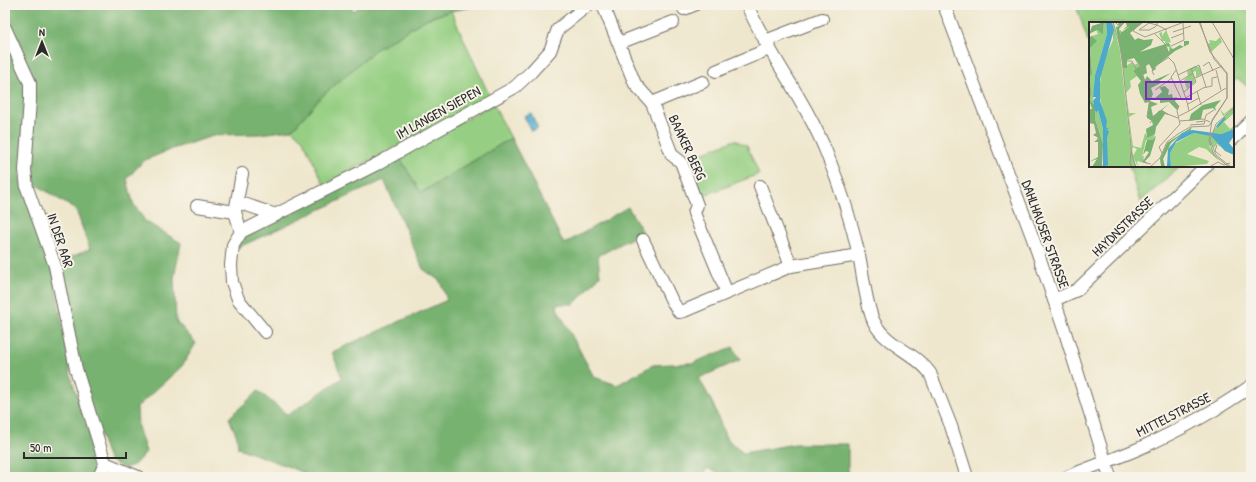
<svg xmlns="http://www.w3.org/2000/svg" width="1256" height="482" viewBox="0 0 1256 482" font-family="'Patrick Hand',sans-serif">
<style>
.green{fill:#96cf83;stroke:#607d57}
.forest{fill:#78b271;stroke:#526e4e}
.water{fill:#4ca9ca;stroke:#3c6a7a}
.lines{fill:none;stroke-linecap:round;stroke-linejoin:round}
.street-casing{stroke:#706d64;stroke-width:14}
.street{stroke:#fff;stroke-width:12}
.labels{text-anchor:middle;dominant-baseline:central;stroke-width:4;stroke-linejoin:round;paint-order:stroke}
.street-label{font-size:14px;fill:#2b2b2b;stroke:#f7f3e8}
.inset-river{fill:none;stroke:#4ca9ca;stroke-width:2}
.inset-road{fill:none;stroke:#a19c8c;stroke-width:1}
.view{fill:#7b2cbf;fill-opacity:0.15;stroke:#7b2cbf;stroke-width:2}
.inset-edge{fill:none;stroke:#2b2b2b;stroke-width:2}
</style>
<rect width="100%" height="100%" fill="#f7f3e8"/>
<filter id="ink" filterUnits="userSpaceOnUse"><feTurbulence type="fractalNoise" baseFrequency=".025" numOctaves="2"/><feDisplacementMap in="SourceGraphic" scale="8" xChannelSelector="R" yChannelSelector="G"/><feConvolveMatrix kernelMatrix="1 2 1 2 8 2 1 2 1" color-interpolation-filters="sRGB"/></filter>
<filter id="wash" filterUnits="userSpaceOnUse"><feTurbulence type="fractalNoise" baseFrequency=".012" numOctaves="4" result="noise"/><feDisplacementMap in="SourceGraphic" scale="16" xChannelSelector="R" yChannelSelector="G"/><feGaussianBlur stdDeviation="0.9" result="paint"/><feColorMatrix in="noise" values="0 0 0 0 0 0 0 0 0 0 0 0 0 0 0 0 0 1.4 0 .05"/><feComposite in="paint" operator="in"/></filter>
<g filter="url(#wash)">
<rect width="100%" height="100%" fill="#efe7cd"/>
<g class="green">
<path d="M1076,5H1251V89L1238,79L1233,81V23H1090V47Z"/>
<path d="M451,11L490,97L324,185L303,140L292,130L320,98L374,50L426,19Z"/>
<path d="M493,104L511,138L420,193L399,156Z"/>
<path d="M735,140L747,146L759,174L702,196L693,169L687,159Z"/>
<path d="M1129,166H1181L1140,202Z"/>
</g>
<g class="forest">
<path d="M5,5H350L353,11L362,5H482L451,11L426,19L375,50L320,98L292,130L259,134L216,135L172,149L143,161L127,179L133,203L145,221L181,243L174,278L176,321L196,343L182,366L137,407L138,427L146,452L134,465L124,468L109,460L77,367L62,261L90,249L76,210L32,182L31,150L33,76L5,16Z"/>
<path d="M5,33L27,77L20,180L51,259L71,377L95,451L97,477H5Z"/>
<path d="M511,138L564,244L628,207L643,232L598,256L600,276L574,304H558L557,308L594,377L617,385L653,365L692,363L733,347L740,360L699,378L713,404L726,438L743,453L795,444H848V477H728L707,468L702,477H312L287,466L238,448L237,437L229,418L258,391L288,415L342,378L332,352L447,300L440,281L423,269L384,180L237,248L243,239L379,165L399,156L421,193Z"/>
</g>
<path class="water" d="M531,113L538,128L531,131L524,116Z"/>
</g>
<g filter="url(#ink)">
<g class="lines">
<defs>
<g id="street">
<path d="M603,5L635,84L652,103L672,155L681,162L697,205L694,213L727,293"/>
<path d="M747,5C770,57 806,101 827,154C840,186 851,220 859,255C863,274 866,306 874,322C886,346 915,352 930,373L951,426L967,477"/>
<path d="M944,5L1032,236L1064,329L1110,477"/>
<path d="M684,9L694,5"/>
<path d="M5,28L30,83V100L25,170L27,188L55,266L76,369L105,463"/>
<path d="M765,41L822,19"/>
<path d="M619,43L673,22"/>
<path d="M716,71L769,49"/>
<path d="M652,103L703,82"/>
<path d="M1233,139L1251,121"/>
<path d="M760,186L791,266"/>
<path d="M238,202L276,215"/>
<path d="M197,206L235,212"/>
<path d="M241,232L235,212L242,174"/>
<path d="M643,240L672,301L679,312L684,311L791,266L859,255"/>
<path d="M1054,300L1077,290L1206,166"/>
<path d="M265,332L238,299L232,282L231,265L233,245L241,232L379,163L515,87L531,72L550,51L558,29L588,5"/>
<path d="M105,463L138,477"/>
<path d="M99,477L105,463"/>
<path d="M1067,477C1090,467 1115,459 1138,449C1178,431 1216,411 1251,386"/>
</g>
</defs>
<use href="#street" class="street-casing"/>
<use href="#street" class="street"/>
</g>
</g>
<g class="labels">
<g class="street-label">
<text transform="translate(438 112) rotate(-29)">IM LANGEN SIEPEN</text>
<text transform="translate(688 147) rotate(65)">BAAKER BERG</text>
<text transform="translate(1122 226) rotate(-44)">HAYDNSTRASSE</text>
<text transform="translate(1046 234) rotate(70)">DAHLHAUSER STRASSE</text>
<text transform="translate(61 240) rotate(72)">IN DER AAR</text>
<text transform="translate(1173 414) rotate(-27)">MITTELSTRASSE</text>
</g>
</g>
<g transform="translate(1089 22)">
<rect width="145" height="145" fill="#efe7cd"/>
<path d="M15,0H17L18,12L6,53L4,83L0,78V55L3,51L1,26L6,17L3,14L9,12L7,8L14,11ZM24,0L31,29L41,119L47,145H17L18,111L10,71L13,43L24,18ZM77,8L82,20L78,21L83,26L80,29V25H77L76,19H73L70,11L73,10V14ZM131,15L133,20L122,30L118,22L121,21L120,18L127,19ZM43,40L45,43L49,41L51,44L44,49L48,54L41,59L42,65L37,71L40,91H47L40,95L44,124L52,126L56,111L59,116L63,111L66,114L63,118H57L53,135L55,141L48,139L49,145L44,134L48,127L44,125L43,128L34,46ZM106,44L110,45L113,52L107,55V49L104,50L106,60L98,67L95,58L99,54L98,48ZM145,84L143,88L145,86V91L135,100L141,107L145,104V107L132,112L123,111L130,100L143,88L134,94L131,87L135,92ZM9,88L14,107V122L6,97V89L8,91ZM105,111L120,113L128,118L132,125L128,122L125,126L131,136L123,123L120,124L130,139L117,127L110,125L98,132L120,139L118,142L82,145L81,131L85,122Z" fill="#96cf83"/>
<path d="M15,0L14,12L8,8L0,12L3,4ZM29,0H36L30,7L32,13L31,8L33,10L41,4L34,8L38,4L37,1L55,0L41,11L46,18L49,16L55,18L64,17L62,23L51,30L80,21L82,25L77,23L80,30L82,26L84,27L91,23L95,25V19H100V22L86,29L66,45L67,47L64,49L60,42L57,44L58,51L54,53L56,58L58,54L63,59L82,51L70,59H76L62,66L64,72L61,79L69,82L62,85L64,94L81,81L73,88L81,93L76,92L67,105L66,112L58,116L57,107L64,103L63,99L58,96L60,80L56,81L51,72L49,63L52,59L44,49L51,44L47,39L45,36L38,38V46H34L27,5L30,4ZM3,14L8,19L1,26L3,51L1,55L0,15ZM76,64L80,68L79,73L83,72L84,76L88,75L86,79L90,84L88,88L80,80L71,81V77L66,76L73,70L71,66L66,68L72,65ZM0,78L7,84L8,91L6,89V97L14,122L13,145H3L8,137L0,140L9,135V120H5L10,116L4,113L7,111L5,102L0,101V87H3ZM132,78L126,85L127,89L124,86L114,88L112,97L100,99L102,92L114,83ZM103,105L101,109L94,111L82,121L74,137L76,145L72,144L71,137L78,121ZM67,114L61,134L56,139L59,143L54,139L60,130L57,129L54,133L58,118H63Z" fill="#78b271"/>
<path d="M17,0H23L25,8L11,57V79L18,99L17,105L20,107L17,108L20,109L18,116L19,143L14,145V107L9,88L8,91L6,88L4,79L7,75H4L6,53L18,12ZM145,107V114L140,121L145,127V133L136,129L122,114L105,111L87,120L81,131L82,145L78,144L79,127L93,111L103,108L132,112Z" fill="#4ca9ca"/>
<path class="inset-river" d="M128,105L136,96"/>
<path class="inset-road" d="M24,0L32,27L43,134L47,145M26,0L29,3L37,0M51,0L44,9L56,15L95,0M69,0L68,2V3L66,5L60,8H50L60,1L68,3L78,8M110,0L125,37L138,52V76L123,98L120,119L125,133L140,145M123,0L145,37M84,10L102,4M66,12L76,22V32L85,41L98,80L100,89L90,94M82,16L95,11M82,24L95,18L94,1M38,39H43L47,47L76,26M51,44L61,76L58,95L61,97M114,44L120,40L124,49M102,46L107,60M87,48L82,55L93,78L114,66L123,64V56L128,55M127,48L132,68M65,53L63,49L68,43L80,35M89,53L110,43L117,65M106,56L133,44M0,59L2,71L0,78M91,59L104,51M66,68L83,56M108,69L112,83M95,70L107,60M61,76L79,77L90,84L88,89L91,102L70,125L73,131M99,82L110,76M100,89L137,66M116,97L117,93L125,88M0,99L5,98L7,103L13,145M91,99L114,97L121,100M107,100L116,99L115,102M61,101L70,89L89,96M101,103L115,102M128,123L126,129L132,134M42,129L41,143L44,145M54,134V140L62,142M122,144L129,140L135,143L141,141M61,145L71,136L78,120L89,112L101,105L120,104L138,76V51L121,30L111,0M142,145L127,133L121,118L127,102L145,86"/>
<path class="view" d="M57,60H102V77H57Z"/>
<rect width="145" height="145" class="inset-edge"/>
</g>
<rect width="1256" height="482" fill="none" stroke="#f7f3e8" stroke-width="20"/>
<g transform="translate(42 42)" stroke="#f7f3e8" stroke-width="3" paint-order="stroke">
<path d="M0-3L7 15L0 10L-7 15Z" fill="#2b2b2b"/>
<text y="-6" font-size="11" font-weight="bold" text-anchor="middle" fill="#2b2b2b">N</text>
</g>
<path d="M24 452v6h102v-6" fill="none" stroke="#2b2b2b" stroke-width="2"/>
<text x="30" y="452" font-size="12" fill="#2b2b2b" stroke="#f7f3e8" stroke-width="3" paint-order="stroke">50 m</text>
</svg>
